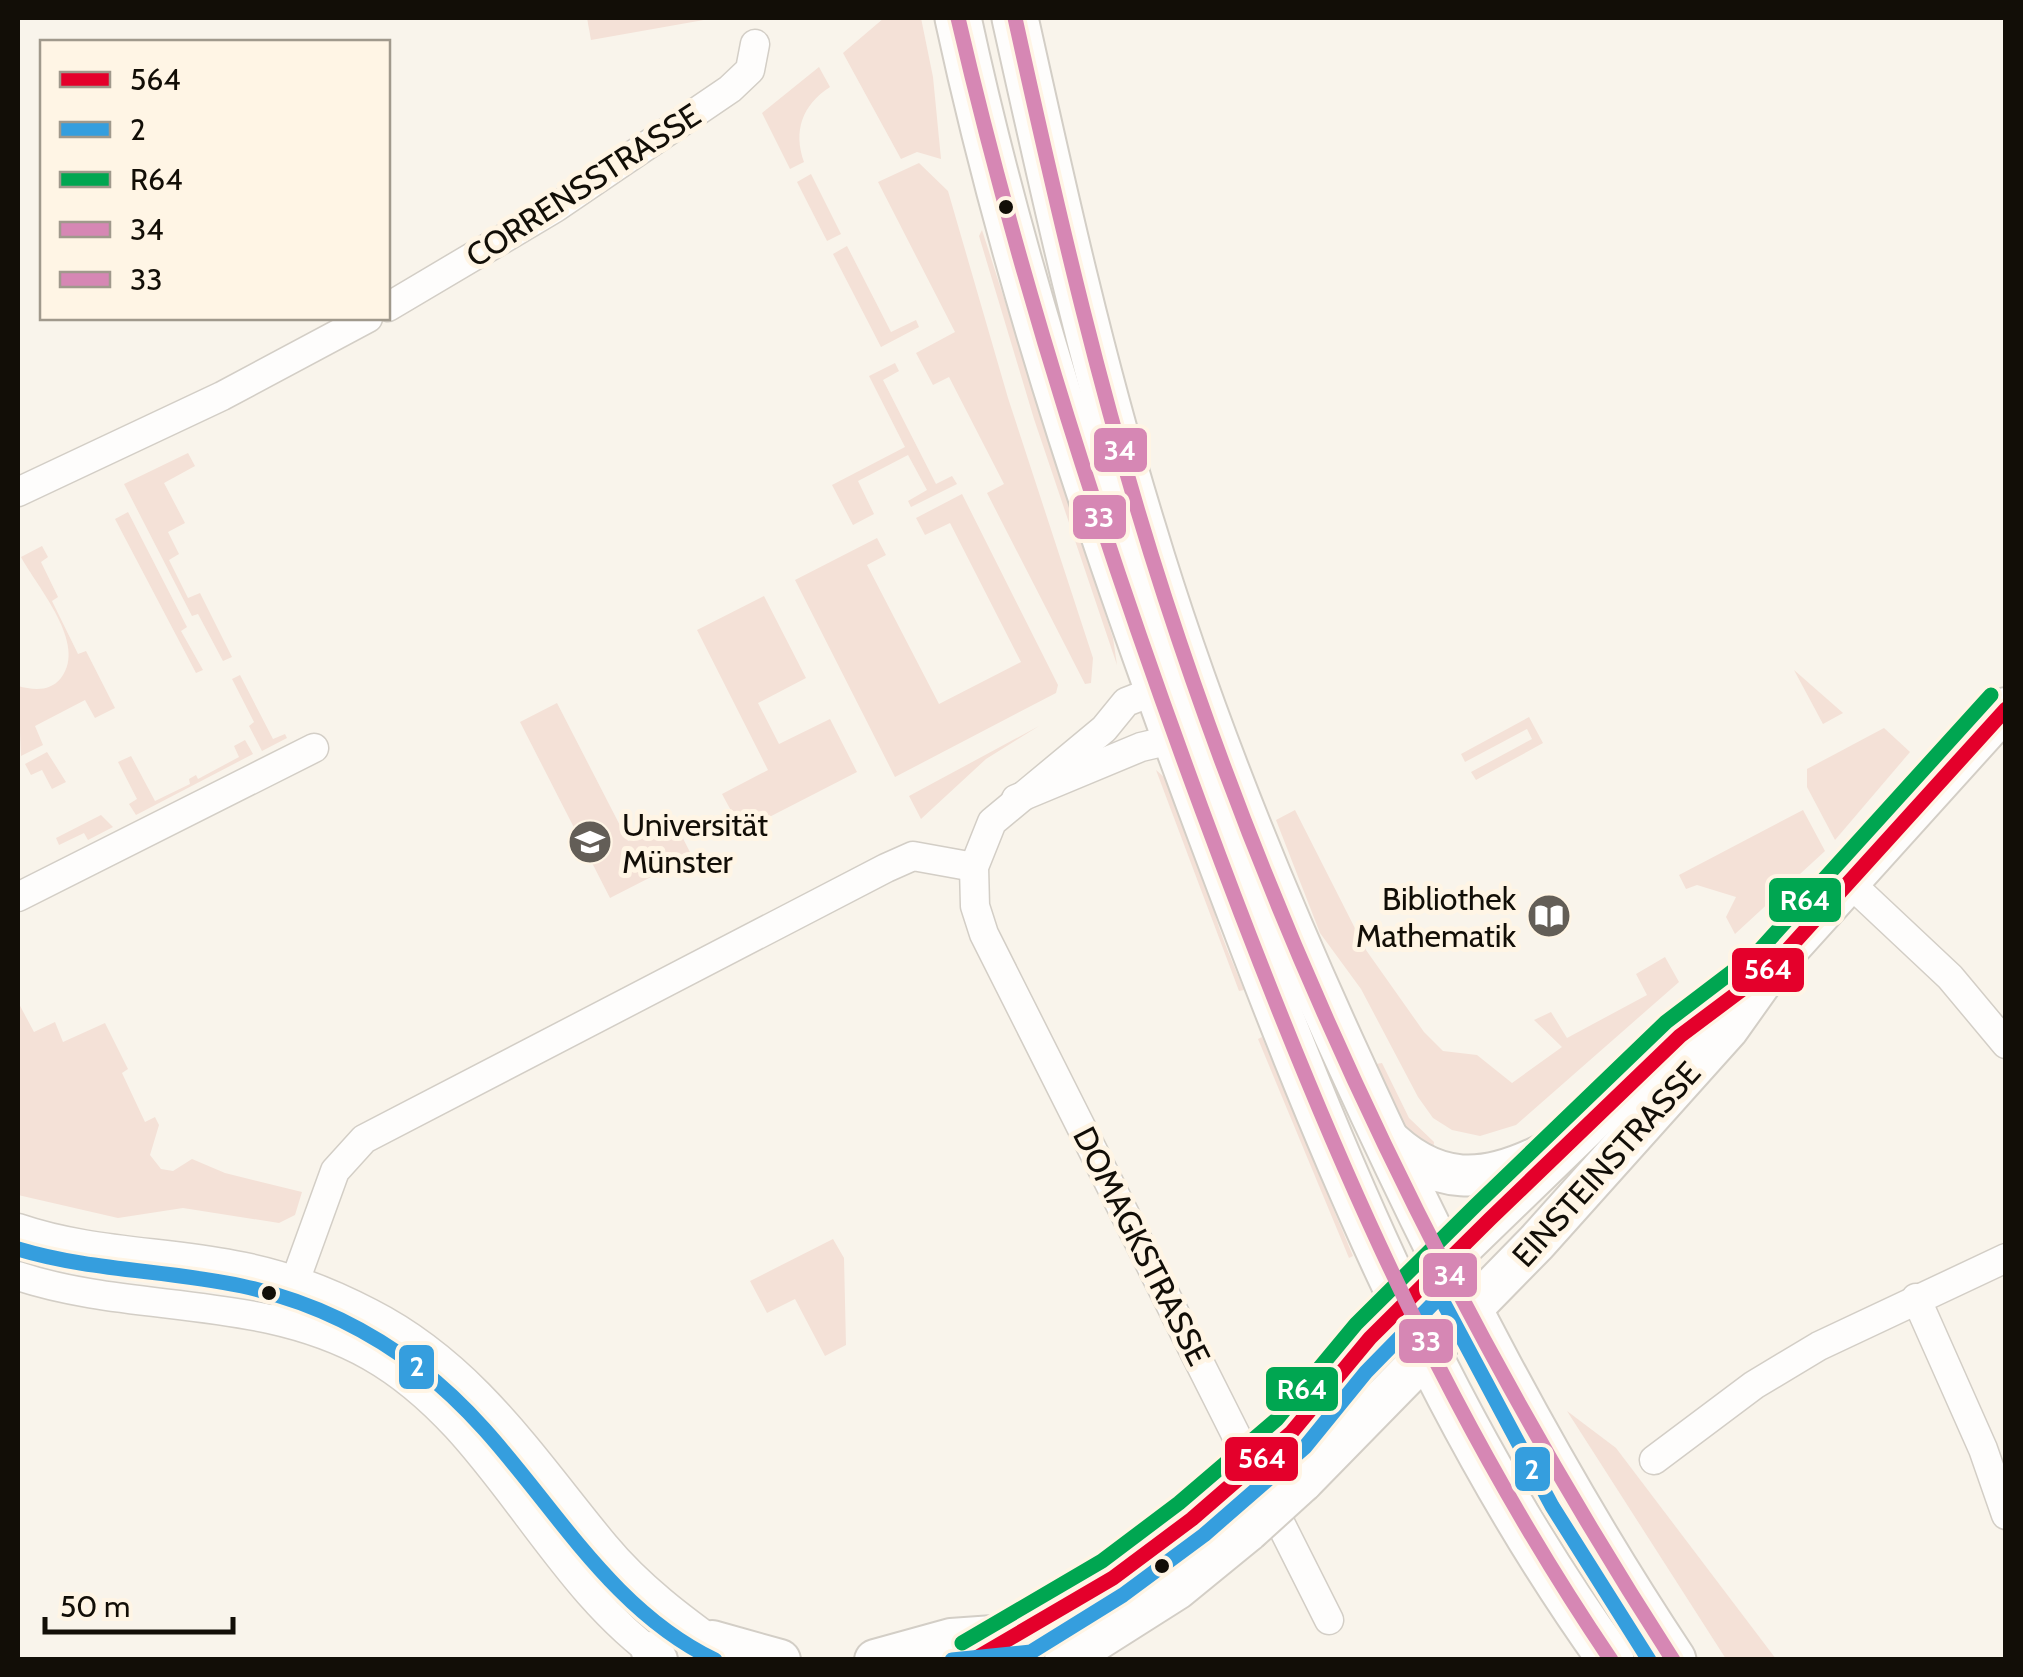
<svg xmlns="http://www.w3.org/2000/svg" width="2023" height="1677" viewBox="0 0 2023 1677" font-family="Cabin,sans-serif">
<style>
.green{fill:#f4e1d7}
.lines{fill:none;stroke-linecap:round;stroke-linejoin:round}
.street-casing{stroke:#d3cec6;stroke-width:31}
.secondary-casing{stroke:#d3cec6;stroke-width:44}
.primary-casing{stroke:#d3cec6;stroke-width:49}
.street{stroke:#fefdfc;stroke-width:28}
.secondary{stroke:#fefdfc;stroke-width:40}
.primary{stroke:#fefdfc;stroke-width:45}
.secondary-bridge-casing{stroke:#d3cec6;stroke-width:44;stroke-linecap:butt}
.secondary-bridge{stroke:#fefdfc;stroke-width:40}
.bus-1-casing{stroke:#fff5e5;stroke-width:22}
.bus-2-casing{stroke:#fff5e5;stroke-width:22}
.bus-3-casing{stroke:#fff5e5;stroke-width:22}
.bus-4-casing{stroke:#fff5e5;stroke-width:22}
.bus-5-casing{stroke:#fff5e5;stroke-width:22}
.bus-1{stroke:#e4002b;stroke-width:15}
.bus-2{stroke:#359ede;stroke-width:15}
.bus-3{stroke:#00a651;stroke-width:15}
.bus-4{stroke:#d687b4;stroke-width:15}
.bus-5{stroke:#d687b4;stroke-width:15}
.bus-dot{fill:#120e07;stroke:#fff5e5;stroke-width:4}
.labels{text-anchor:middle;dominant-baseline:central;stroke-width:10;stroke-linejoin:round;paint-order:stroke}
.street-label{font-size:32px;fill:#120e07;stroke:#fff5e5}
.poi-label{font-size:32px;fill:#120e07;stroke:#fff5e5;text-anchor:start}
.line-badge{stroke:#fff5e5;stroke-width:4}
.badge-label{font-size:28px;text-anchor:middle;font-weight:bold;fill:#fff}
</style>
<rect width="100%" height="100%" fill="#f9f4eb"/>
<g class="green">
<path d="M587,18H715L591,40Z"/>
<path d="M884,18H921L933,77L941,159L917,152L901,159L843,53Z"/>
<path d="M819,67L830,87C802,105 793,131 804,162L790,169L762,113Z"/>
<path d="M919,163L948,191L1008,398L1093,658L1091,683L1085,684L987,493L1004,484L949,377L933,385L916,353L955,332L878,182Z"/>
<path d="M811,174L841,234L827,241L797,182Z"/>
<path d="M982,230L1113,638L1117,665L1034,419L979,236Z"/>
<path d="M847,246L891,332L916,320L919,327L881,347L833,254Z"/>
<path d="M895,363L899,371L883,380L936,484L952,476L957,484L911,507L908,501L927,490L908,455L858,481L874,514L853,525L832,485L905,447L869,376Z"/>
<path d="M188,453L195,466L164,483L185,523L168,532L179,554L169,560L188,598L200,593L232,657L223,661L198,614L192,616L124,484Z"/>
<path d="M962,494L1058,685L1056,693L895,777L795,580L877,538L886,555L867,565L939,704L1021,662L950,523L925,535L916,518Z"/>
<path d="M128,512L187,627L181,631L203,670L196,673L115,519Z"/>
<path d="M42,546L48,557L41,562L58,597L52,601L78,654L86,651L115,708L95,718L85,700L35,726L43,745L21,756L18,686C33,690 50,692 61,678C88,644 37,587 21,557Z"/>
<path d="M764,596L806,678L758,703L779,744L830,719L857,772L742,831L722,794L768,770L697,630Z"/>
<path d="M1794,670L1843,713L1823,724Z"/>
<path d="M240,675L273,739L285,734L287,738L262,751L249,726L254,722L232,679Z"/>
<path d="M557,703L628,841L673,819L692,856L610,898L520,722Z"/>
<path d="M1529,717L1543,743L1476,780L1471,772L1532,739L1527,729L1465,762L1461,754Z"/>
<path d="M1039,726L986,759L921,819L909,796Z"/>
<path d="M1884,728L1910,752L1835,840L1807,787V769Z"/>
<path d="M245,740L253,754L136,815L129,804L137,799L118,762L131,756L155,801L190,784L189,779L196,775L198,779L239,757L234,746Z"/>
<path d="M47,752L66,782L52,789L42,770L31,775L25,764Z"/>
<path d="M1156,770C1191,796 1203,868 1213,907C1220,935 1233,963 1244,990L1239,991Z"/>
<path d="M1295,810L1366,950L1424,1032L1443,1051L1477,1055L1512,1083L1562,1047L1534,1020L1551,1012L1567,1038L1647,995L1636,974L1665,957L1679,982L1516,1125L1480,1136L1452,1130L1433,1118L1418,1097L1361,989L1320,933L1276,820Z"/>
<path d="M1803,810L1825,851L1735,934L1726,917L1736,897L1697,885L1686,889L1679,875Z"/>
<path d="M101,815L113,827L88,840L84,833L59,845L56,838Z"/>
<path d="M18,1002L34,1032L55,1022L63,1042L105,1023L128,1069L122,1073L145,1122L155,1117L159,1125L150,1155L161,1169L173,1171L192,1159L225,1173L302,1192L295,1215L279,1223L183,1208L118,1218L18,1195Z"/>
<path d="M1262,1037L1353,1256L1349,1258L1258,1039Z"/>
<path d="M1382,1063L1409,1118L1434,1142L1433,1156L1410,1142L1376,1064Z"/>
<path d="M833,1239L844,1258L846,1345L825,1356L795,1299L767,1313L750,1281Z"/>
<path d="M18,1255L57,1262L110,1263L241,1278L239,1285L18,1264Z"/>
<path d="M346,1322L415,1362L500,1434L578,1533L644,1605L716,1659C661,1659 549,1510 505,1468C453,1420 397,1375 343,1329Z"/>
<path d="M1567,1411L1616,1448L1776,1659H1726Z"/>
<path d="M1234,1501L1238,1509L1091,1633L1045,1659L1025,1660L1107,1612Z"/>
</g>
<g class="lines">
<defs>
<g id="street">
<path d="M388,307L555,208L730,89L750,70L755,44"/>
<path d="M18,492L222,396L368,318"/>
<path d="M1170,693L1157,690L1126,702L1104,729L992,822L974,867L975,906L984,934L1329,1620"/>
<path d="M1016,799L1141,747L1175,739L1183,727"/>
<path d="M1851,884L1950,977L2006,1044"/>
<path d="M18,897L314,748"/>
<path d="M18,1228C88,1252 162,1251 234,1265C280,1273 328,1291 370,1313C474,1366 533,1459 605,1546C639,1587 682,1619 725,1650"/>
<path d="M18,1276C133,1314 260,1294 370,1356C495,1427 545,1578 662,1660"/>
<path d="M1916,1298L1983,1449L2006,1515"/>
<path d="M281,1320L335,1171L364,1139L886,868L913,856L974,867"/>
<path d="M1654,1460L1754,1385L1819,1346L2006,1258"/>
</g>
<g id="secondary">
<path d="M1382,1133C1435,1188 1485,1185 1550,1151"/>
<path d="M1291,1433L1404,1303L1680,1036L1739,989"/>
<path d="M1302,1482L1537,1242L1728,1029L1772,967L2006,708"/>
<path d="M712,1641L780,1660"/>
<path d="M652,1652L657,1660"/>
<path d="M875,1660L951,1639L1008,1635"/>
<path d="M972,1660L1113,1578L1229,1488"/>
<path d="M1065,1660L1177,1589L1248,1531"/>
</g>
<g id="primary">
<path d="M958,18C1019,300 1113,573 1214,843C1320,1126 1433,1413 1611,1660"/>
<path d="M1015,18C1053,189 1091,361 1143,529C1198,712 1270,889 1350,1063C1444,1269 1547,1470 1673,1660"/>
</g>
</defs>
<use href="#street" class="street-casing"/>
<use href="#secondary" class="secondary-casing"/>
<use href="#primary" class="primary-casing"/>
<use href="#street" class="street"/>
<use href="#secondary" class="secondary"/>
<use href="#primary" class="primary"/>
<defs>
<g id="secondary-bridge">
<path d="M1229,1488L1291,1433"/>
<path d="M1248,1531L1302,1482"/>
</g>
</defs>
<use href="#secondary-bridge" class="secondary-bridge-casing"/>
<use href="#secondary-bridge" class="secondary-bridge"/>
<defs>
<path id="bus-1" d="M973,1660L1113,1578L1192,1519L1291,1433L1370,1338L1490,1219L1680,1036L1772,967L2006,709"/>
<g id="bus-2">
<path d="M18,1249C91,1271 167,1270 242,1286C307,1300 368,1329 420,1369C531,1453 586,1598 715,1660"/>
<path d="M1427,1272L1552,1506L1649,1660"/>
<path d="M952,1660L1031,1652L1123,1595L1204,1535L1305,1447L1366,1372L1459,1277"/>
</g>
<path id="bus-3" d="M962,1643L1102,1561L1179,1503L1277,1419L1356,1324L1476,1205L1666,1022L1758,952L1991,695"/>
<path id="bus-4" d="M1015,18C1058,213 1103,408 1165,598C1286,970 1461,1331 1673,1660"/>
<path id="bus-5" d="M958,18C1021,288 1106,550 1202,810C1313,1110 1431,1394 1611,1660"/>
</defs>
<use href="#bus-1" class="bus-1-casing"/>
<use href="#bus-2" class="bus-2-casing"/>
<use href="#bus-3" class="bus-3-casing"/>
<use href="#bus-4" class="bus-4-casing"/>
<use href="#bus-5" class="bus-5-casing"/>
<use href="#bus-1" class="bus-1"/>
<use href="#bus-2" class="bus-2"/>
<use href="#bus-3" class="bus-3"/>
<use href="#bus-4" class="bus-4"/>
<use href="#bus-5" class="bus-5"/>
</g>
<defs>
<symbol id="university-disc" viewBox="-11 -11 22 22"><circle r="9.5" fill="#635e57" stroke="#fff5e5"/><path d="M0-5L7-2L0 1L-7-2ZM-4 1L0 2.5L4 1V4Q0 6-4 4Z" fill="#fff"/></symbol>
<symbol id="library-disc" viewBox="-11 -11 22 22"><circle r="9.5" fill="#635e57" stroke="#fff5e5"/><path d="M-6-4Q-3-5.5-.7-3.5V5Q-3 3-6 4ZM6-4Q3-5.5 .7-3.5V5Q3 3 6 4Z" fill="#fff"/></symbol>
</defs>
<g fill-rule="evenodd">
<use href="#university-disc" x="565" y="817" width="50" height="50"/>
<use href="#library-disc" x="1524" y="891" width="50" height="50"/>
</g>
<g class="bus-dot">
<circle cx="1006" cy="207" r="9"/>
<circle cx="269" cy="1293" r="9"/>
<circle cx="1162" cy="1566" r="9"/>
</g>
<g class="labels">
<g class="street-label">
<text transform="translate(583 185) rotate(-33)">CORRENSSTRASSE</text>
<text transform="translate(1606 1164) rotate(-48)">EINSTEINSTRASSE</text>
<text transform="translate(1142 1246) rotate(63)">DOMAGKSTRASSE</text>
</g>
<g class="poi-label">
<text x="622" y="824">Universität<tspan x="622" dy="37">Münster</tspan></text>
<text x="1516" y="898" text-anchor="end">Bibliothek<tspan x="1516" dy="37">Mathematik</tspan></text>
</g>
</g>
<g class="line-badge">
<rect x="1092" y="426" width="57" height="48" rx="10" fill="#d687b4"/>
<rect x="1071" y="493" width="57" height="48" rx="10" fill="#d687b4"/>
<rect x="1767" y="876" width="76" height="48" rx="10" fill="#00a651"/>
<rect x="1730" y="946" width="76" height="48" rx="10" fill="#e4002b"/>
<rect x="1421" y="1251" width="58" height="48" rx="10" fill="#d687b4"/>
<rect x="1397" y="1317" width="58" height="48" rx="10" fill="#d687b4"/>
<rect x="397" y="1343" width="39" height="48" rx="10" fill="#359ede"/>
<rect x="1264" y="1365" width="76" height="48" rx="10" fill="#00a651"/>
<rect x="1223" y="1435" width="77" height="48" rx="10" fill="#e4002b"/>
<rect x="1513" y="1445" width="39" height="48" rx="10" fill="#359ede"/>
</g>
<g class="badge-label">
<text x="1120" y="460">34</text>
<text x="1099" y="527">33</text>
<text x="1805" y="910">R64</text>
<text x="1768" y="979">564</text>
<text x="1450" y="1285">34</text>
<text x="1426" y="1351">33</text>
<text x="417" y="1376">2</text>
<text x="1302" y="1399">R64</text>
<text x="1262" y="1468">564</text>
<text x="1532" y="1479">2</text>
</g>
<rect width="2023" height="1677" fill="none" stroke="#120e07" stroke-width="40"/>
<rect x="40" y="40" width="350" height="280" fill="#fff5e5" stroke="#a0998c" stroke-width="2.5"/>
<rect x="60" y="72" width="50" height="15" fill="#e4002b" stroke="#a0998c" stroke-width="2.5"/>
<text x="130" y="90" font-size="30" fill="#120e07">564</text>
<rect x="60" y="122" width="50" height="15" fill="#359ede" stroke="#a0998c" stroke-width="2.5"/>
<text x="130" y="140" font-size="30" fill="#120e07">2</text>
<rect x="60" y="172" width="50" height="15" fill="#00a651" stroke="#a0998c" stroke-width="2.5"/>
<text x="130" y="190" font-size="30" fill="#120e07">R64</text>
<rect x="60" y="222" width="50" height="15" fill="#d687b4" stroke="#a0998c" stroke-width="2.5"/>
<text x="130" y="240" font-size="30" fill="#120e07">34</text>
<rect x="60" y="272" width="50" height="15" fill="#d687b4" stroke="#a0998c" stroke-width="2.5"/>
<text x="130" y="290" font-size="30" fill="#120e07">33</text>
<path d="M45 1617v15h188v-15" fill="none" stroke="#120e07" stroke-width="5"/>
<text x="60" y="1617" font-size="30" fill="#120e07" stroke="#fff5e5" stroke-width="8" paint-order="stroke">50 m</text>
</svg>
